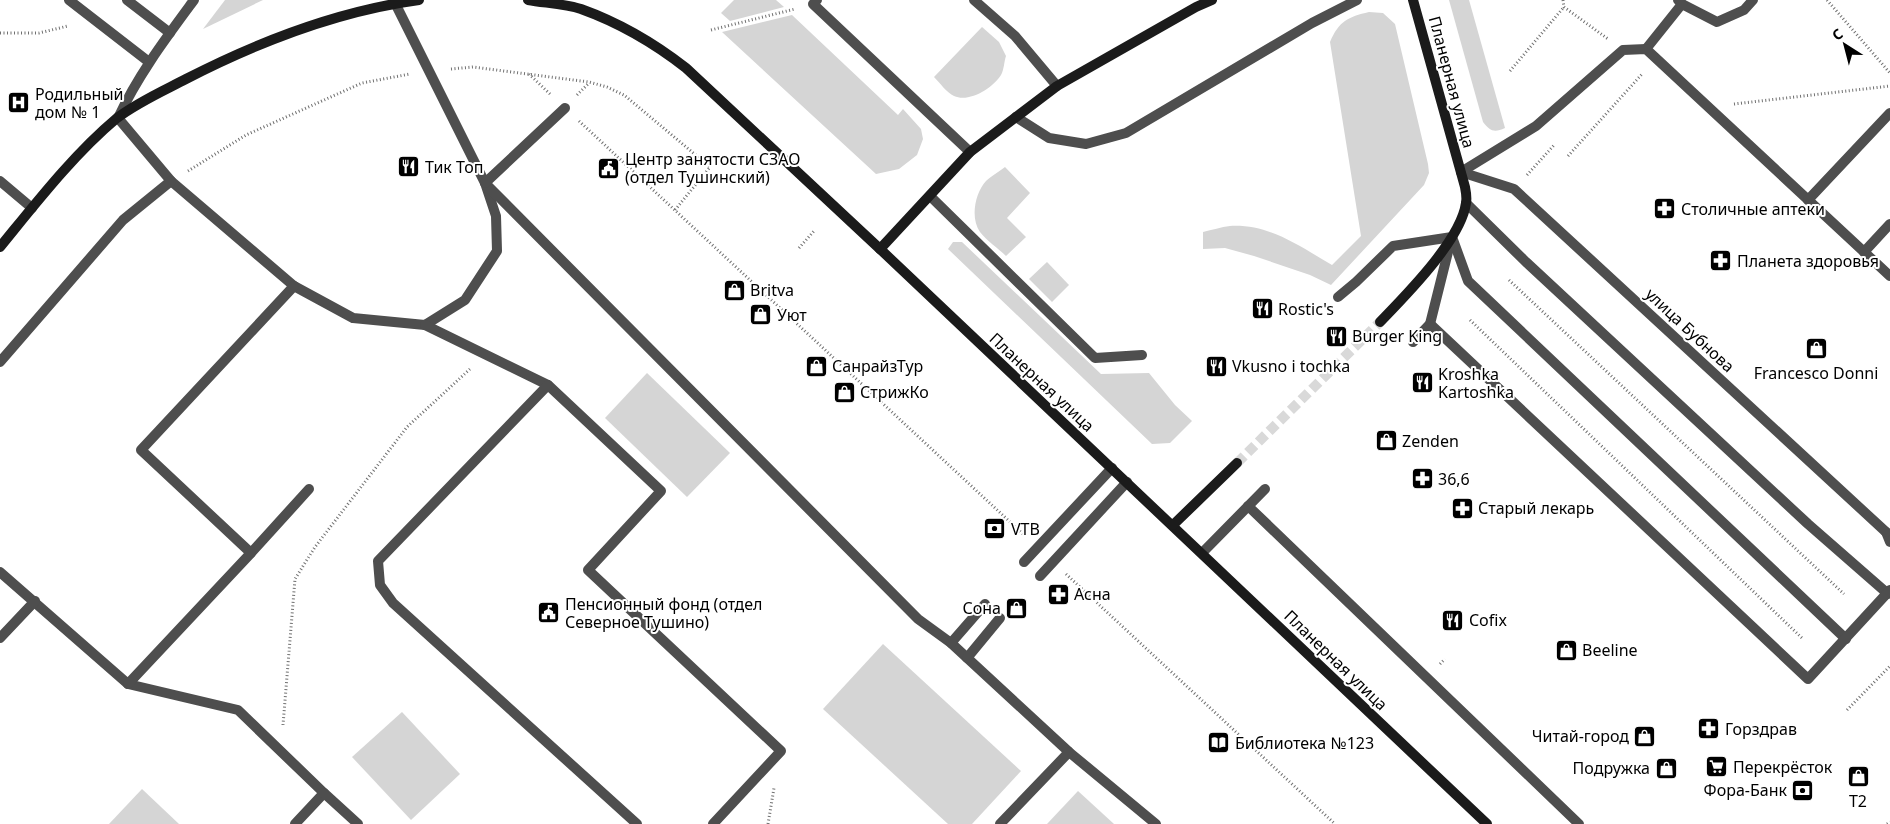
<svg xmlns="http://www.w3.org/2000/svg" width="1890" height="824" viewBox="0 0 1890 824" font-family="'Noto Sans',sans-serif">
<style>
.green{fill:#d5d5d5}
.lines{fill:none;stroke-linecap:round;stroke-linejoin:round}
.secondary-tunnel{stroke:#d9d9d9;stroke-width:10;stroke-dasharray:10 5;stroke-linecap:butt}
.path{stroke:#707070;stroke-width:3;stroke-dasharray:1 2.5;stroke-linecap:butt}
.lane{stroke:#4e4e4e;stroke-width:10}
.street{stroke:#4e4e4e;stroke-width:10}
.secondary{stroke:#1b1b1b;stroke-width:10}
.labels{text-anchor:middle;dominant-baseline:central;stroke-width:4;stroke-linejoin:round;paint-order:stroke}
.street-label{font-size:16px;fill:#000;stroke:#fff}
.poi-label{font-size:16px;fill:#000;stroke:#fff;text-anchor:start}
</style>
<rect width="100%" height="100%" fill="#fff"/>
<g class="green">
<path d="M225,0H263L203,29Z"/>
<path d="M734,0H776L784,7L730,21L721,13Z"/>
<path d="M1449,0H1469L1505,128C1494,133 1490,131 1483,122Z"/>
<path d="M1369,12L1383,13L1395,24L1428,164L1429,173L1424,185L1331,285L1310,275L1254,256L1225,248L1203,249V232C1212,230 1221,227 1230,226C1270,224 1299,246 1332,265L1361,236L1330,42C1339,21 1348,17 1369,12Z"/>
<path d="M792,15L898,115L903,109L921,129L923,139L917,155L899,169L876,174L722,32Z"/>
<path d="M982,27L999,42L1006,56C1004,62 1004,70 1001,75C993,88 969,103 954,96C947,93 940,83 934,77Z"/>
<path d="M1005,167L1030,193L1007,218L1026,237L1006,256C998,248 987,241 980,232C970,218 975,193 986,181C991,176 999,172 1005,167Z"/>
<path d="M953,242H962L1101,374L1149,373L1175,405L1192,421L1170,443L1152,444L948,249Z"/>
<path d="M1047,262L1069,285L1052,302L1029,279Z"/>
<path d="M647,373L730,453L687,497L605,418Z"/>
<path d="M883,644L1021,771L972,824H948L823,709Z"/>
<path d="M402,712L460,774L411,820L352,757Z"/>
<path d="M142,789L179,824H109Z"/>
<path d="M1078,791L1114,824H1047Z"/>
</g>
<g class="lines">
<path class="secondary-tunnel" d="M1237,463L1380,322"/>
<g class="path">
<path d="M1563,0L1564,7L1608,39"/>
<path d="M1827,0L1890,73"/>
<path d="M711,30L795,9"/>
<path d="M0,33H39L68,26"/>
<path d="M451,69L473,67L589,82L607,87L624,95L710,167L675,210"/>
<path d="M1510,71L1564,7"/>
<path d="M529,74L551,95"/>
<path d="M577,95L589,83"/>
<path d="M1734,104L1890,86"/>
<path d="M579,121L1023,534"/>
<path d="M1568,156L1643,73"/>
<path d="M188,171L246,135L362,83L410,74"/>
<path d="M1527,175L1555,144"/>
<path d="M799,248L814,231"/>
<path d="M1509,280L1844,594"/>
<path d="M1470,320L1803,639"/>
<path d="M1066,574L1335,824"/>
<path d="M1440,664L1445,659"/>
<path d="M1847,710L1890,666"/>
<path d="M283,725L295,579L315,547L407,427L470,369"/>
<path d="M768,824L774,788"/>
<path d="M1887,824L1890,822"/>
</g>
<g class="lane">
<path d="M69,0L149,62"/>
<path d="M127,0L170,33"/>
<path d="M194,0C166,38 138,75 118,118L171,181L294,286L353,318L425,325L465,300L497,251L496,216L485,183L395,3"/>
<path d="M817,0L813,4L970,152"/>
<path d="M974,0L1015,36L1057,86"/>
<path d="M1682,4L1717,22L1744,10L1753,0"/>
<path d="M1646,49L1682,4L1678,0"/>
<path d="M1016,117L1049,138L1086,144L1126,133L1312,23L1357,0"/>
<path d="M1461,172L1536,126L1623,50L1646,49L1890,276"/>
<path d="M0,181L32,208"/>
<path d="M485,183L918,619L951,643L1069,752L1156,824"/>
<path d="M485,183L565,108"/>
<path d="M930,196L1095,358L1142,355"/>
<path d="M1808,200L1890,113"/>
<path d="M1466,203L1526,262L1808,524L1888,594"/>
<path d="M1452,237L1468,281L1846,639"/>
<path d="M1864,252L1890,224"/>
<path d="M1338,297L1356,282L1393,246L1452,237"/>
<path d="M1430,324L1808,679L1890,590"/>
<path d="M425,325L548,385L661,491L588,570L781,751L713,824"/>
<path d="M1413,342L1430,324L1451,240"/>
<path d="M0,362L123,220L171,181"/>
<path d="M548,385L378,561L380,585L393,603L637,824"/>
<path d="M1248,506L1579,824"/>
<path d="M1886,532L1890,542"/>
<path d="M251,553L309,489"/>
<path d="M1202,553L1265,489"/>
<path d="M1024,562L1112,468"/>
<path d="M0,572L128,684L238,710L324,793L295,824"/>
<path d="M1040,576L1127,482"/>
<path d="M0,638L35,601"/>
<path d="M951,643L985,604"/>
<path d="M967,658L1000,618"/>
<path d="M128,684L251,553L141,450L294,286"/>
<path d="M324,793L358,824"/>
<path d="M1000,824L1069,752"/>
</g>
<path class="street" d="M1461,172L1514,189L1886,532"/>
<g class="secondary">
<path d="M528,0C545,3 565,4 581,9C620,23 654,43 686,68L880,249L1487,824"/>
<path d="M0,247C36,203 73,155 117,118C138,102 163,91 186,79C260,41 337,11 419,0"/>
<path d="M880,249L970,152L1057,86L1196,7L1212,0"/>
<path d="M1380,322C1406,295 1461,240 1466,203C1467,198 1466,192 1465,187L1413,0"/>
<path d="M1173,525L1237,463"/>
</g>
</g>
<defs>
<symbol id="hospital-square" viewBox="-11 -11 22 22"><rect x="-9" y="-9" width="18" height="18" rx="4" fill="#000" stroke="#fff"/><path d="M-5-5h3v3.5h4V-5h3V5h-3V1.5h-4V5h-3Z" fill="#fff"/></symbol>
<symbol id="restaurant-square" viewBox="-11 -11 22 22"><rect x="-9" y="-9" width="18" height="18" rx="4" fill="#000" stroke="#fff"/><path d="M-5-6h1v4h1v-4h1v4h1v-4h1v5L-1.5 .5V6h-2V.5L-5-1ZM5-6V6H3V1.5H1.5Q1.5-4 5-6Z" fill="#fff"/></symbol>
<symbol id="civic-square" viewBox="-11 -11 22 22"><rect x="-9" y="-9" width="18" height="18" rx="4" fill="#000" stroke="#fff"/><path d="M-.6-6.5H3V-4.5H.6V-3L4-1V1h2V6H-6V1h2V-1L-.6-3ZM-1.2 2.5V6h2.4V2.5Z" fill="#fff"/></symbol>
<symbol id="pharmacy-square" viewBox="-11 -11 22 22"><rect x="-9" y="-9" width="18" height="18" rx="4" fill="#000" stroke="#fff"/><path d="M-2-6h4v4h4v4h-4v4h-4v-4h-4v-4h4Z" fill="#fff"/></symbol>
<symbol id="shop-square" viewBox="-11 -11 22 22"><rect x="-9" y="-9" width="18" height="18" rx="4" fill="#000" stroke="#fff"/><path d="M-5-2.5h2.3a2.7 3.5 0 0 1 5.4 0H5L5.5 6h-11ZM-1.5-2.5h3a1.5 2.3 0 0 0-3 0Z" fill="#fff"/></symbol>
<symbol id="bank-square" viewBox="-11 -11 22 22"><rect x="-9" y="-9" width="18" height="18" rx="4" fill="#000" stroke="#fff"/><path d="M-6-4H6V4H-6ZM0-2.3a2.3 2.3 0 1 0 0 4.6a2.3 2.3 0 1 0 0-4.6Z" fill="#fff"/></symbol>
<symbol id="library-square" viewBox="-11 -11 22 22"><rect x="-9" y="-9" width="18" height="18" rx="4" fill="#000" stroke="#fff"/><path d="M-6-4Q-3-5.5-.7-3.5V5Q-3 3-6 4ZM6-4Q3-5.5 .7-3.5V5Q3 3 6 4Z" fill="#fff"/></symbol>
<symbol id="supermarket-square" viewBox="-11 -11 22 22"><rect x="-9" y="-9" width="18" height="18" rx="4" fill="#000" stroke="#fff"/><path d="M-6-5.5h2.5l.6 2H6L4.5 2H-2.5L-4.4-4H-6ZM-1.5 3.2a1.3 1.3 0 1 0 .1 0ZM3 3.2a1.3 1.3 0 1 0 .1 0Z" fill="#fff"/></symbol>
</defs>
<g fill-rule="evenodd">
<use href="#hospital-square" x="6" y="90" width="25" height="25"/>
<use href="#restaurant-square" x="396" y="154" width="25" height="25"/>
<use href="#civic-square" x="596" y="156" width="25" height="25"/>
<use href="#pharmacy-square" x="1652" y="196" width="25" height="25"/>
<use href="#pharmacy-square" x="1708" y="248" width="25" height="25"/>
<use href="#shop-square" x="722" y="278" width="25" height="25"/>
<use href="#restaurant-square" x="1250" y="296" width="25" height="25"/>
<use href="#shop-square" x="748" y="302" width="25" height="25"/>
<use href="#restaurant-square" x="1324" y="324" width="25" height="25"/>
<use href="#shop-square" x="1804" y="336" width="25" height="25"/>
<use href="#shop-square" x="804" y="354" width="25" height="25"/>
<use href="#restaurant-square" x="1204" y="354" width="25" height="25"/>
<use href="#restaurant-square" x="1410" y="370" width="25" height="25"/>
<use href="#shop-square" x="832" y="380" width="25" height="25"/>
<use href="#shop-square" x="1374" y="428" width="25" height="25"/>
<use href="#pharmacy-square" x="1410" y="466" width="25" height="25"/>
<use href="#pharmacy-square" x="1450" y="496" width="25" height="25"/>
<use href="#bank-square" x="982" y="516" width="25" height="25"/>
<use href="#pharmacy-square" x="1046" y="582" width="25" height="25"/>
<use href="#shop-square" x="1004" y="596" width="25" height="25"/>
<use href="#civic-square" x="536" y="600" width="25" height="25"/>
<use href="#restaurant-square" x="1440" y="608" width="25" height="25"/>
<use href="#shop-square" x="1554" y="638" width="25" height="25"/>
<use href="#pharmacy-square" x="1696" y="716" width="25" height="25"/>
<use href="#shop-square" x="1632" y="724" width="25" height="25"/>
<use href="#library-square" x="1206" y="730" width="25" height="25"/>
<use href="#supermarket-square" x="1704" y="754" width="25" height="25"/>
<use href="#shop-square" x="1654" y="756" width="25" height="25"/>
<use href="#shop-square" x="1846" y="764" width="25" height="25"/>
<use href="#bank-square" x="1790" y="778" width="25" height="25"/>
</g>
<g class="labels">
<g class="street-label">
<text transform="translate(1452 82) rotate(75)">Планерная улица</text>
<text transform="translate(1690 330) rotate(43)">улица Бубнова</text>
<text transform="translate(1042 382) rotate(43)">Планерная улица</text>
<text transform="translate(1336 660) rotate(44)">Планерная улица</text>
</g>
<g class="poi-label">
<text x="35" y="94">Родильный<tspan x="35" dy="18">дом № 1</tspan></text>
<text x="625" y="159">Центр занятости СЗАО<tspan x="625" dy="18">(отдел Тушинский)</tspan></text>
<text x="425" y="167">Тик Топ</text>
<text x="1681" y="209">Столичные аптеки</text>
<text x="1737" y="261">Планета здоровья</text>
<text x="750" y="290">Britva</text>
<text x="1278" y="309">Rostic's</text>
<text x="777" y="315">Уют</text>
<text x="1352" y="336">Burger King</text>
<text x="832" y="366">СанрайзТур</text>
<text x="1232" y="366">Vkusno i tochka</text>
<text x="1816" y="373" text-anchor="middle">Francesco Donni</text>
<text x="1438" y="374">Kroshka<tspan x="1438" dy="18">Kartoshka</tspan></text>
<text x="860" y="392">СтрижКо</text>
<text x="1402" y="441">Zenden</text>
<text x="1438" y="479">36,6</text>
<text x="1478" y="508">Старый лекарь</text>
<text x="1011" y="529">VTB</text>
<text x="1074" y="594">Асна</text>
<text x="565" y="604">Пенсионный фонд (отдел<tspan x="565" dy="18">Северное Тушино)</tspan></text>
<text x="1001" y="608" text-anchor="end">Сона</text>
<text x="1469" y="620">Cofix</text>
<text x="1582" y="650">Beeline</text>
<text x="1725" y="729">Горздрав</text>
<text x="1629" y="736" text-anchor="end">Читай-город</text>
<text x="1235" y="743">Библиотека №123</text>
<text x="1733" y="767">Перекрёсток</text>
<text x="1650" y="768" text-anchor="end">Подружка</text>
<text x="1787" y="790" text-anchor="end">Фора-Банк</text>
<text x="1858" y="801" text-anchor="middle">T2</text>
</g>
</g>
<g transform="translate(1845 45) rotate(324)" stroke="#ffffff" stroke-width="4" paint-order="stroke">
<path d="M0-4L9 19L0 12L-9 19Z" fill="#000000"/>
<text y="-8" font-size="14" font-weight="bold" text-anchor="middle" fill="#000000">С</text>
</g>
</svg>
